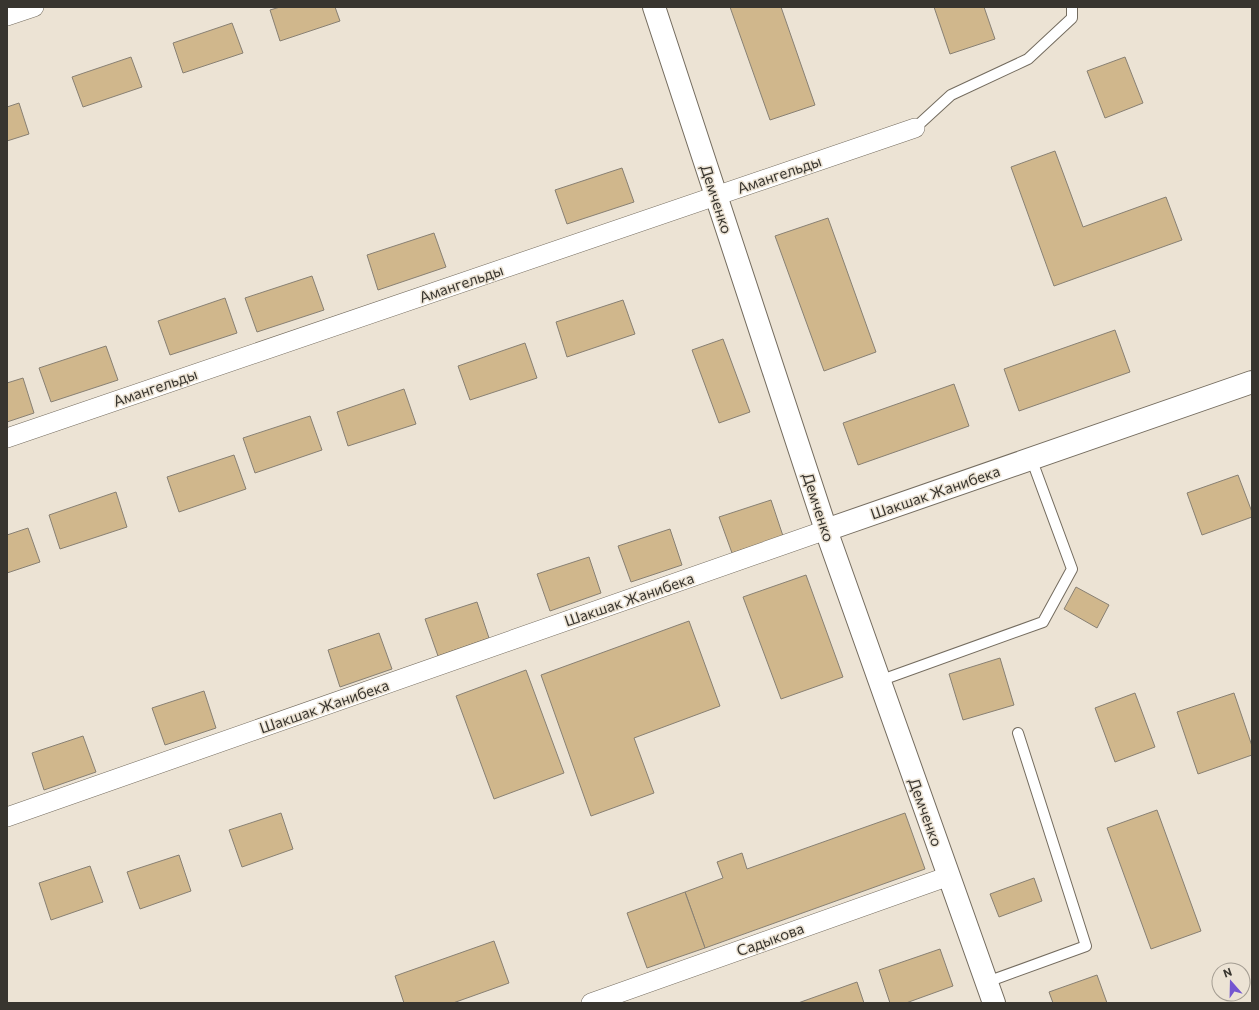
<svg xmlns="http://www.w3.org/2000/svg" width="1259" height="1010" viewBox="0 0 1259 1010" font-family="Commissioner,sans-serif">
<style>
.building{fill:#d0b78c;stroke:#888073}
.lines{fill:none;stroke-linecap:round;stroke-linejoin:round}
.service-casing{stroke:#746c5f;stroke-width:12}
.minor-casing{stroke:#746c5f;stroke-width:20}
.tertiary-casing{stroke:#746c5f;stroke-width:24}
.service{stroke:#fff;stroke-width:10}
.minor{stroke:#fff;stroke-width:19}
.tertiary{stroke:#fff;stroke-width:22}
.labels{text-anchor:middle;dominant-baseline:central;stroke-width:3;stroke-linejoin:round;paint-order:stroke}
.street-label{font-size:15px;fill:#38352f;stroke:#ece3d4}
</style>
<rect width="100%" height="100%" fill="#ece3d4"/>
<g class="building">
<path d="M280,7H335L340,21L280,41L270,10Z"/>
<path d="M730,7H781L815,105L770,120Z"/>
<path d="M934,7H984L995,39L950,54Z"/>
<path d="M232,23L243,53L183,73L173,43Z"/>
<path d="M131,57L142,87L83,107L72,77Z"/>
<path d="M1125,57L1143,103L1105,118L1087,71Z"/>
<path d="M19,103L29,134L7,141V107Z"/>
<path d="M1055,151L1083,227L1166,197L1182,240L1054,286L1011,167Z"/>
<path d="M622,168L634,202L567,224L555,190Z"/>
<path d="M828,218L876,352L824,371L775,236Z"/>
<path d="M434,233L446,267L378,290L367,255Z"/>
<path d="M312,276L324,310L257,332L245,298Z"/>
<path d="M225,298L237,333L170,355L158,321Z"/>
<path d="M623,300L635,334L567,357L556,322Z"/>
<path d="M1115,330L1130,372L1019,411L1004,369Z"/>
<path d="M723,339L750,412L719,423L692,350Z"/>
<path d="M525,343L537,378L470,400L458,366Z"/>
<path d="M106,346L118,380L51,402L39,368Z"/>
<path d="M23,378L34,413L7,422V383Z"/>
<path d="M954,384L969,426L858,465L843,423Z"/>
<path d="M404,389L416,424L348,446L337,412Z"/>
<path d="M310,416L322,450L255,473L243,438Z"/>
<path d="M234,455L246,489L179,512L167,477Z"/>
<path d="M1238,475L1252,512V517L1202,535L1187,493Z"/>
<path d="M116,492L127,527L60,549L49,515Z"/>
<path d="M771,500L783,536L732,553L719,517Z"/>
<path d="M28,528L40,562L7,573V535Z"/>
<path d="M670,529L682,565L631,582L618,546Z"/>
<path d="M589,557L601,593L550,611L537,574Z"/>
<path d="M806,575L843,677L781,699L743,597Z"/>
<path d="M1076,587L1109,605L1097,628L1064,609Z"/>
<path d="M477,602L489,638L438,656L425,619Z"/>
<path d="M689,621L720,706L634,738L654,793L591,816L541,675Z"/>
<path d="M379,633L392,669L340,687L328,650Z"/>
<path d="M1000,658L1014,705L963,720L949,674Z"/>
<path d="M526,670L564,773L494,799L456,696Z"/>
<path d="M204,691L216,728L165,745L152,708Z"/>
<path d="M1135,693L1155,747L1115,762L1095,708Z"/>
<path d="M1234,693L1252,746V755L1198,774L1177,712Z"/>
<path d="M83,736L96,772L44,790L32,753Z"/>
<path d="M1157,810L1201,931L1151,949L1107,828Z"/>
<path d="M281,813L293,849L242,867L229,830Z"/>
<path d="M905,813L925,869L705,948L685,892L723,878L717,862L742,853L747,869Z"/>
<path d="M179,855L191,891L140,909L127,872Z"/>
<path d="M90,866L103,902L51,920L39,883Z"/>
<path d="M1034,878L1042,901L999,917L990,894Z"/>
<path d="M685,892L705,948L647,968L627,913Z"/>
<path d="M494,941L509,983L453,1003H404L395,976Z"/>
<path d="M940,949L953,986L906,1003H890L879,970Z"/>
<path d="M1097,975L1107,1003H1053L1049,992Z"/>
<path d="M857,982L864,1003H798Z"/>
</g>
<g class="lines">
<defs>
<g id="service">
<path d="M915,128L951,95L1028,59L1072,18V7"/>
<path d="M879,681L1043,622L1072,569L1031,458"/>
<path d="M987,982L1086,946L1018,733"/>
</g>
<g id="minor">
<path d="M7,16L34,7"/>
<path d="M7,438L915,128"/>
<path d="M7,817L826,530"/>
<path d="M591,1003L949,876"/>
</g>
<g id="tertiary">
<path d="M654,7L826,530L994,1003"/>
<path d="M826,530L1252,382"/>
</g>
</defs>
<use href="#service" class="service-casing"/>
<use href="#minor" class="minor-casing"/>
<use href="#tertiary" class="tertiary-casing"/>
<use href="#service" class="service"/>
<use href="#minor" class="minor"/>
<use href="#tertiary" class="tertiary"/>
</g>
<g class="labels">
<g class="street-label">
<text transform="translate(779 174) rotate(-19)">Амангельды</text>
<text transform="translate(717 199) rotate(72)">Демченко</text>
<text transform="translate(461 283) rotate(-19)">Амангельды</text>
<text transform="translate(155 387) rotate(-19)">Амангельды</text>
<text transform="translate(935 492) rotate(-19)">Шакшак Жанибека</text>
<text transform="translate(819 507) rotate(72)">Демченко</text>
<text transform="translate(629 599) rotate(-19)">Шакшак Жанибека</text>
<text transform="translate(324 706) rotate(-19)">Шакшак Жанибека</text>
<text transform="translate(926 812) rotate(70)">Демченко</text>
<text transform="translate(770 939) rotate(-20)">Садыкова</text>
</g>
</g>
<rect width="1259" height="1010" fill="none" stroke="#38352f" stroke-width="16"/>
<g transform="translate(1231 982) rotate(340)"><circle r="19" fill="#ece3d4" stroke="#a49d92"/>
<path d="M0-3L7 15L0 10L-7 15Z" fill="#7456d0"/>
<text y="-6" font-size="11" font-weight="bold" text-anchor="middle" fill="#38352f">N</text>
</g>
</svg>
